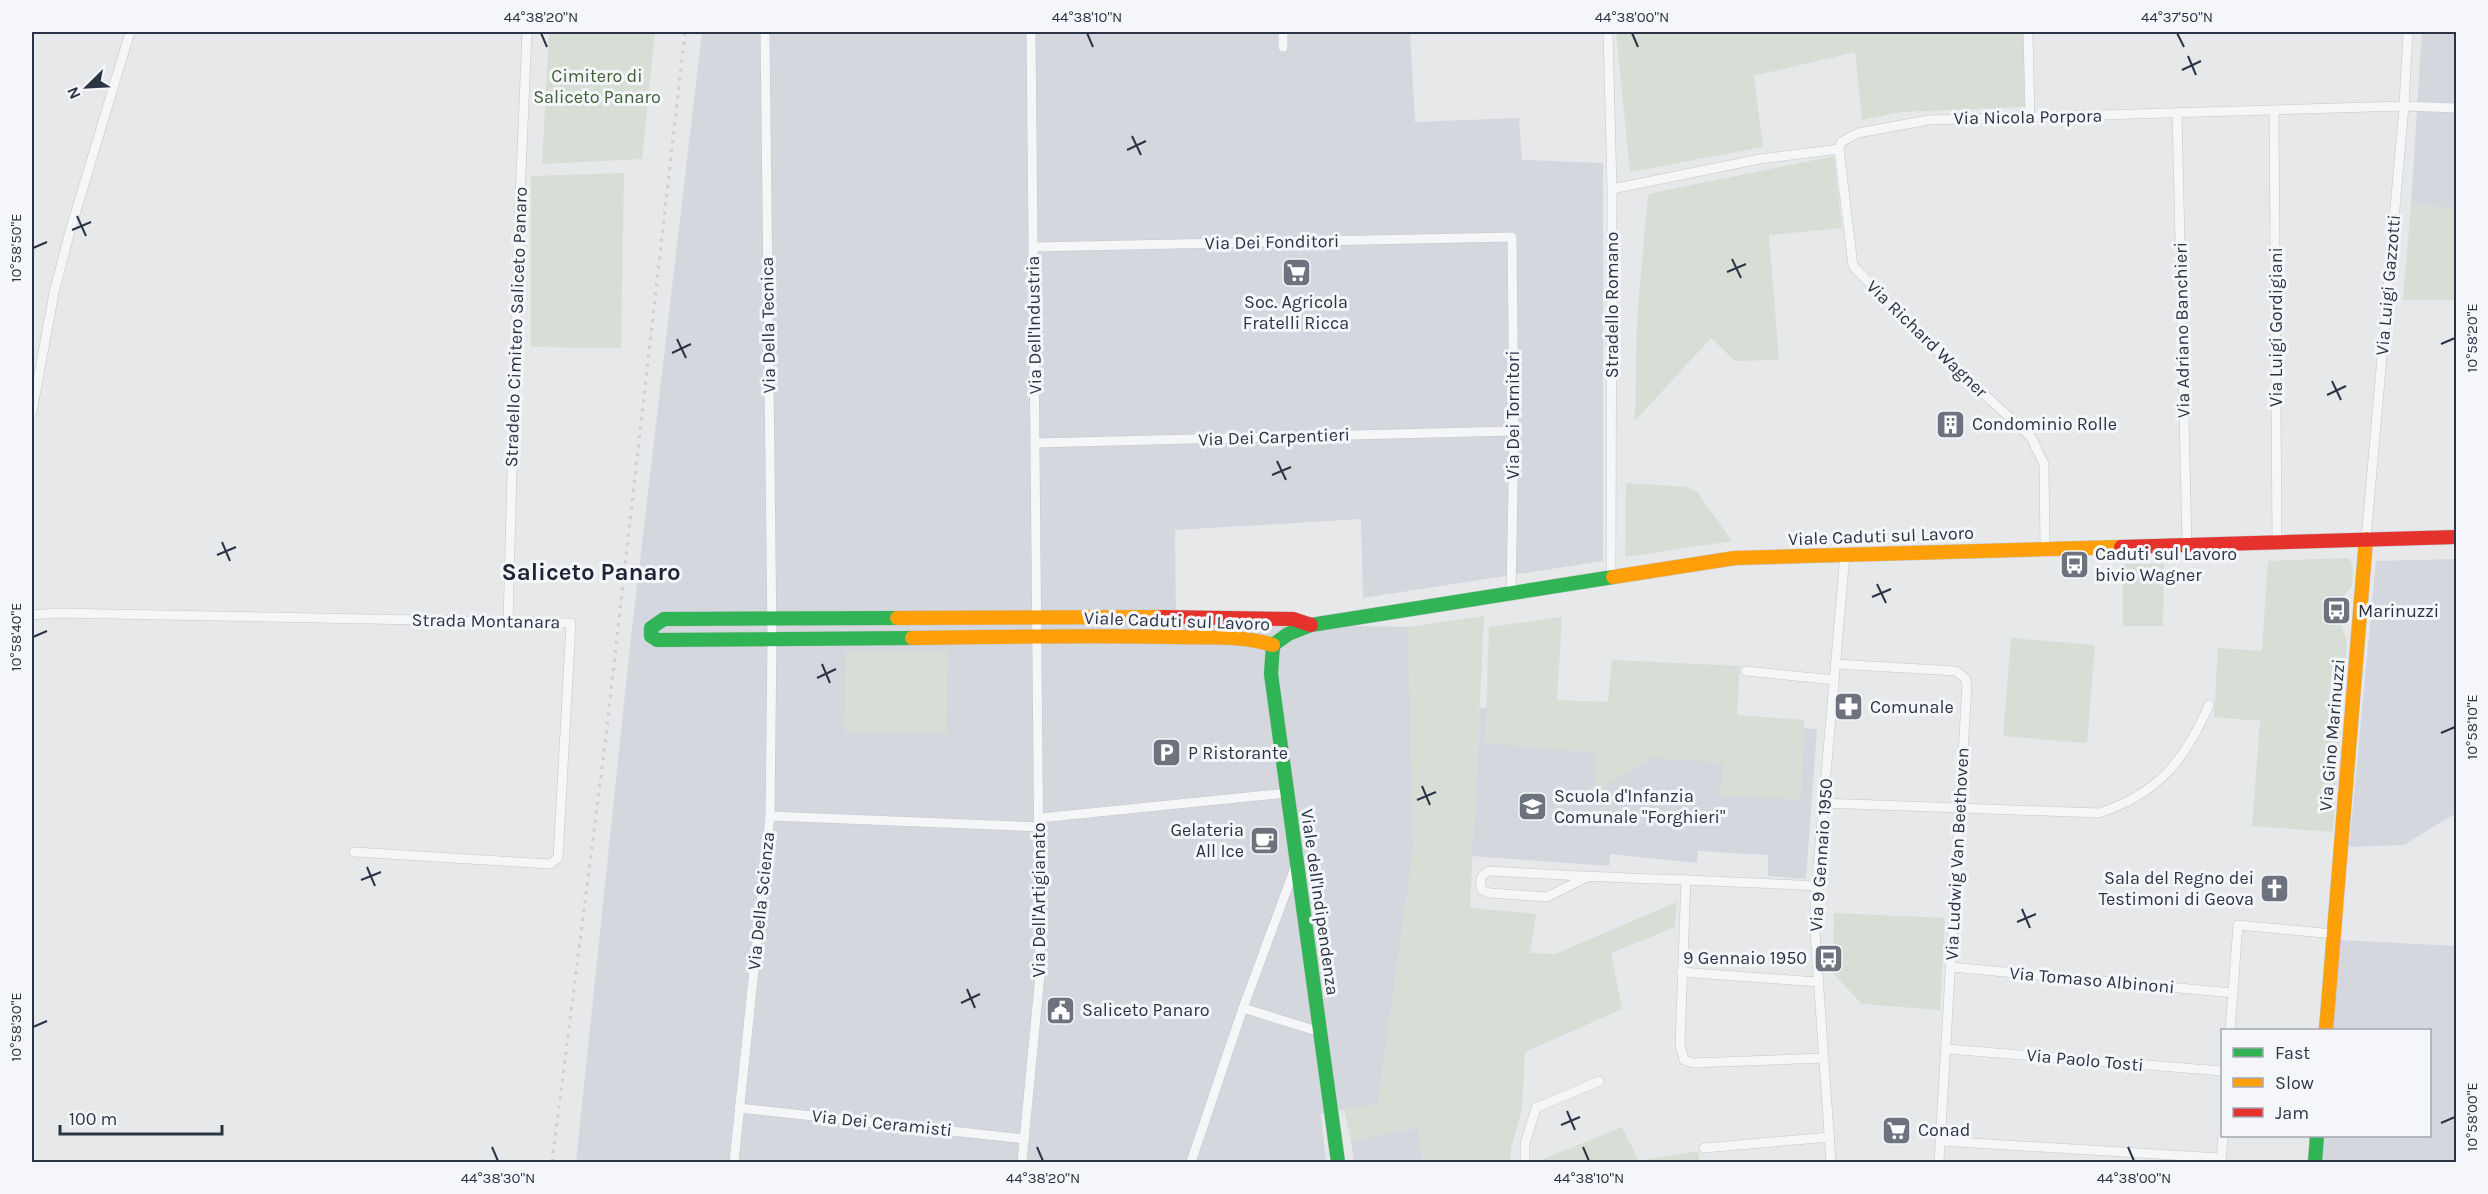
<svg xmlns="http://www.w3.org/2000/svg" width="2488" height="1194" viewBox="0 0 2488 1194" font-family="Karla,sans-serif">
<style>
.built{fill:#d4d7dd}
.green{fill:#d6ded6}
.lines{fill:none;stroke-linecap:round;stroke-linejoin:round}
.street-casing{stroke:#c4c6c8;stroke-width:10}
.fast-casing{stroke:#c4c6c8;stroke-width:15}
.slow-casing{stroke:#c4c6c8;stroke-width:15}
.jam-casing{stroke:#c4c6c8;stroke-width:15}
.street{stroke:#f5f6f7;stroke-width:9}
.fast{stroke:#30b455;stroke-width:14}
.slow{stroke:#ff9f0a;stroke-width:14}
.jam{stroke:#e5322d;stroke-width:14}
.rail{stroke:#cecfd2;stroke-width:3;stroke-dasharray:3 6;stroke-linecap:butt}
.ticks{fill:none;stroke:#2b3445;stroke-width:2}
.labels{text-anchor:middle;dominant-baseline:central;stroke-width:6;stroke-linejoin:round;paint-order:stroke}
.park-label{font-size:18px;fill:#3f6138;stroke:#f4f6f9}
.street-label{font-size:18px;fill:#2b3445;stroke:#f4f6f9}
.poi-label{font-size:18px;fill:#2b3445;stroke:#f4f6f9;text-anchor:start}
.district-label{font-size:24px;font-weight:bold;fill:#1d2536;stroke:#f4f6f9}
.neatline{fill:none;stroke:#2b3445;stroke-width:2}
.ticks-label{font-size:15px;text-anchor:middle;fill:#2b3445}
</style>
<rect width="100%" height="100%" fill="#e6e8ea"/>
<g class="built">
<path d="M702,32H1410L1415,122L1519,118L1522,160L1603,163V561L1363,598L1361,519L1175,530L1176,623L1408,627L1414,845L1378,1104L1321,1114L1326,1162H576L630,646Z"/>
<path d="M2422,32H2456V208L2411,205Z"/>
<path d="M2456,559V813L2404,845L2349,847L2376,561Z"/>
<path d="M1480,708L1817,729L1806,879L1768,876V855L1698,851L1697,863L1610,854L1609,866L1472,856Z"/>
<path d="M2340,940L2456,946V1162H2320L2322,1136H2430V1030H2332Z"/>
<path d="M1418,1128L1423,1162H1354L1351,1140Z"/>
</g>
<g class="green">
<path d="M549,32H655L642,159L542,164Z"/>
<path d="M1616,32H2023L2025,107L1900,112L1862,120L1855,52L1754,76L1763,147L1630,172Z"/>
<path d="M1834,156L1842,228L1769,235L1779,360L1735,361L1711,338L1635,421L1637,320L1648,194Z"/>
<path d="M624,173L621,348L531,347V176Z"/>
<path d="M2411,205L2456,208V300H2403Z"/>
<path d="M1626,483L1688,487L1698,493L1732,541L1625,557Z"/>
<path d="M2346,558L2350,559L2353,567L2352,586C2334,605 2337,617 2347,640L2333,832L2252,826L2260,721L2214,717L2218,648L2262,651L2268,561Z"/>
<path d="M2123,564H2164L2163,626H2123Z"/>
<path d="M1484,616L1470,908L1536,914L1530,953L1555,954L1677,902L1675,927L1611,953L1622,1009L1525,1052L1522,1108L1511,1149V1162H1423L1418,1128L1351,1140L1344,1110L1378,1104L1414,845L1408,627Z"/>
<path d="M1562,617L1557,700L1608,702L1612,660L1740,666L1737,715L1804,720L1801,800L1720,795L1723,763L1652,758L1596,792L1597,753L1485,743L1489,627Z"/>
<path d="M2011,638L2095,645L2087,743L2003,736Z"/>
<path d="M846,650H947L946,734L845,733Z"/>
<path d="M1834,913L1945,918L1940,1010L1862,1004L1833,973Z"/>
<path d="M1622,1127L1639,1161L1699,1151V1162H1536Z"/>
</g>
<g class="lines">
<defs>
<g id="street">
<path d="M1283,32V47"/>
<path d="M1608,32L1612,189L1611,578"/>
<path d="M2028,32L2030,118"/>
<path d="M2274,111L2277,542"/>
<path d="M2177,113L2187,546"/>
<path d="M1839,149L1853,266L1930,345L2031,437L2044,464L2045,549"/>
<path d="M1612,189L1760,159L1839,149L1841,142L1858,133L1928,120L2404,106L2456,108"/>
<path d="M1033,247L1512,237L1514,431L1511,594"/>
<path d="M32,412L54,293L70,231L130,32"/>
<path d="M1035,443L1514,431"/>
<path d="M2366,539L2404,106L2408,32"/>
<path d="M32,615L57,613L571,623L558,858L550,864L354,852"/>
<path d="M508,622L518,244L527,32"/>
<path d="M1835,664L1956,671L1965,678L1967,685L1939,1162"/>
<path d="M1746,671L1834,680"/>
<path d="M1823,803L2099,813C2158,794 2185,760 2209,705"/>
<path d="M770,816L1040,827"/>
<path d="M1040,818L1287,793"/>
<path d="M1587,877L1547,897L1490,893L1482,890C1479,880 1480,874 1491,871C1599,878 1707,880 1816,886"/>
<path d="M1686,879L1680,1044L1684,1060L1693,1063L1824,1058"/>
<path d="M1951,967L2233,993"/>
<path d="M1681,972L1818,982"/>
<path d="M1243,1008L1320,1032"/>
<path d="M2230,1030L2238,925L2334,934"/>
<path d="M1947,1049L2222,1071"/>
<path d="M739,1108L1024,1139"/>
<path d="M1941,1141L2221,1158"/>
<path d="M1704,1148L1830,1137"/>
<path d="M734,1162L770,816L772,639L765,32"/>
<path d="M1022,1162L1040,975L1031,32"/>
<path d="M1191,1162L1243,1008L1296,865"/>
<path d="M1525,1162V1144L1536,1108L1599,1081"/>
<path d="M1831,1162L1815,932V902L1845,554"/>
<path d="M2221,1162L2223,1136"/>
</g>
<g id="fast">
<path d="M897,618L664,619L651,628V636L657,640L912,638"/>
<path d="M1273,645L1288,634L1311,625L1613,577"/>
<path d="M1273,645L1271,674L1338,1162"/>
<path d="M2315,1162L2317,1136"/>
</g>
<g id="slow">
<path d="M1613,577L1735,558L2121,547"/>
<path d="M897,618L1162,617"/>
<path d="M912,638C999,637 1086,635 1173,637C1206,638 1242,635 1273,645"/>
<path d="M2326,1030L2366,539"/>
</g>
<g id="jam">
<path d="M2121,547L2456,537"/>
<path d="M1162,617L1293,619L1311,625"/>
</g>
</defs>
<use href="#street" class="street-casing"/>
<use href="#fast" class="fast-casing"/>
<use href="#slow" class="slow-casing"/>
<use href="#jam" class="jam-casing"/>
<use href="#street" class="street"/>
<use href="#fast" class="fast"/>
<use href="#slow" class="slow"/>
<use href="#jam" class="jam"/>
<path class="rail" d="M552,1162L605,744L685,32"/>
</g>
<path class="ticks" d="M541,33L547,47M1087,33L1093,47M1632,33L1638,47M2177,33L2184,47M2188,56L2196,75M2182,70L2201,61M1132,136L1141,155M1127,150L1146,141M77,216L86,236M72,230L91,222M33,248L47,242M1732,259L1741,278M1727,272L1746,264M677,339L686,358M2441,344L2455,338M672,353L691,344M2332,381L2341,400M2327,395L2346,386M1277,461L1286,480M1272,475L1291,467M222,542L230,561M217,555L236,547M1877,584L1886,603M1872,597L1891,589M33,637L47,631M822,664L830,683M817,678L836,669M2441,733L2455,727M1422,786L1430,805M1417,800L1436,792M367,867L375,886M361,880L381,872M2022,909L2030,928M2017,922L2036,914M967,989L975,1008M961,1003L980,994M33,1027L47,1021M1567,1111L1575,1130M2441,1123L2455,1117M1561,1125L1580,1117M492,1147L498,1161M1037,1147L1043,1161M1583,1147L1589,1161M2128,1147L2134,1161"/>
<defs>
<symbol id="supermarket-square" viewBox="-11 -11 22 22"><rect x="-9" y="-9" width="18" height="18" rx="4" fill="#6c737f" stroke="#f4f6f9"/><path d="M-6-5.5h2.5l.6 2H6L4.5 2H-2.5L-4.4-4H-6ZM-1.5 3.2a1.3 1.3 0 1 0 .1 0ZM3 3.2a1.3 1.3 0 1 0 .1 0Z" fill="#fff"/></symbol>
<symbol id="building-square" viewBox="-11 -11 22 22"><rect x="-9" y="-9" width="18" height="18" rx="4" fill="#6c737f" stroke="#f4f6f9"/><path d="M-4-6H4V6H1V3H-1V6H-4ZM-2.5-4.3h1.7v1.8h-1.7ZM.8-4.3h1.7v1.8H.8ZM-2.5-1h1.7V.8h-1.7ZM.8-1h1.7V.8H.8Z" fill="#fff"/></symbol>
<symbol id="bus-square" viewBox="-11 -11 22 22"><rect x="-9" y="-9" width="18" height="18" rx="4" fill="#6c737f" stroke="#f4f6f9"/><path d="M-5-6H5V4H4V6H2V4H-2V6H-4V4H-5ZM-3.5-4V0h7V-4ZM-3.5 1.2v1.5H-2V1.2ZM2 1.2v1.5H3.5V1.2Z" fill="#fff"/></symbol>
<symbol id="pharmacy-square" viewBox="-11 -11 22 22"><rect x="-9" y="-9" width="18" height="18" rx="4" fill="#6c737f" stroke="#f4f6f9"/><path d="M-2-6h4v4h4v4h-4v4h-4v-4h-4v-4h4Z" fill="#fff"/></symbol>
<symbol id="parking-square" viewBox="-11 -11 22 22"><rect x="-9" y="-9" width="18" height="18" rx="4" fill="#6c737f" stroke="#f4f6f9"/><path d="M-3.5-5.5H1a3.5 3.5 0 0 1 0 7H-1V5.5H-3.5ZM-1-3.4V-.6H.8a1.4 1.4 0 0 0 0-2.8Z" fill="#fff"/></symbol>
<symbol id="school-square" viewBox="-11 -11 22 22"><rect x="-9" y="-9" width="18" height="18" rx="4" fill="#6c737f" stroke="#f4f6f9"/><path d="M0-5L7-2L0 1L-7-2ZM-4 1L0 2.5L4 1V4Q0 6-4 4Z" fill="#fff"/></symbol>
<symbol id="cafe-square" viewBox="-11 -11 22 22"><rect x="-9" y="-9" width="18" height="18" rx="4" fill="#6c737f" stroke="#f4f6f9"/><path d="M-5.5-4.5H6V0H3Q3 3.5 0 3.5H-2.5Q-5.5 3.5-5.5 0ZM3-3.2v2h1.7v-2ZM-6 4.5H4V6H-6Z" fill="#fff"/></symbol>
<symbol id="church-square" viewBox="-11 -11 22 22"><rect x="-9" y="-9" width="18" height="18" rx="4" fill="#6c737f" stroke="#f4f6f9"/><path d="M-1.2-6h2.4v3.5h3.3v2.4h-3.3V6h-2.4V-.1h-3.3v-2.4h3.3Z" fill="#fff"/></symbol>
<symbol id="civic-square" viewBox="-11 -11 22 22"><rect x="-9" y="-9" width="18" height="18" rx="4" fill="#6c737f" stroke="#f4f6f9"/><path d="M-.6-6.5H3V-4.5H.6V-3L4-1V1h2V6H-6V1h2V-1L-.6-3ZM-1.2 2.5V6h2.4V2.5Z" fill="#fff"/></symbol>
</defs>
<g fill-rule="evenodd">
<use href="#supermarket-square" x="1280" y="256" width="33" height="33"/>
<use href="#building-square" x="1934" y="408" width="33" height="33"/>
<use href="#bus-square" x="2058" y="548" width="33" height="33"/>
<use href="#bus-square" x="2320" y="594" width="33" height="33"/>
<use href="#pharmacy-square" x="1832" y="690" width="33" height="33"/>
<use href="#parking-square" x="1150" y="736" width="33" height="33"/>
<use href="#school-square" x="1516" y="790" width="33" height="33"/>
<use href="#cafe-square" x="1248" y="824" width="33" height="33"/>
<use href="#church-square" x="2258" y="872" width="33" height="33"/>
<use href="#bus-square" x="1812" y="942" width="33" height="33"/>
<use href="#civic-square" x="1044" y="994" width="33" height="33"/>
<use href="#supermarket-square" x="1880" y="1114" width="33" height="33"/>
</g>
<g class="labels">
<g class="park-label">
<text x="597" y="76">Cimitero di<tspan x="597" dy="21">Saliceto Panaro</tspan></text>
</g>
<g class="street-label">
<text transform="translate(2028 117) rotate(-1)">Via Nicola Porpora</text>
<text transform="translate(1272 242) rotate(-1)">Via Dei Fonditori</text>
<text transform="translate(2388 285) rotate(-85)">Via Luigi Gazzotti</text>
<text transform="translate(1612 305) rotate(-90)">Stradello Romano</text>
<text transform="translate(768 325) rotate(-91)">Via Della Tecnica</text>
<text transform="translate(1034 325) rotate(-91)">Via Dell'Industria</text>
<text transform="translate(516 327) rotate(-88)">Stradello Cimitero Saliceto Panaro</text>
<text transform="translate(2276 327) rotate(-90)">Via Luigi Gordigiani</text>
<text transform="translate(2182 330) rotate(-91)">Via Adriano Banchieri</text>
<text transform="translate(1927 339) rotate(44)">Via Richard Wagner</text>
<text transform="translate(1513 415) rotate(-90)">Via Dei Tornitori</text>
<text transform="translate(1274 437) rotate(-2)">Via Dei Carpentieri</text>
<text transform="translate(1881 536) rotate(-2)">Viale Caduti sul Lavoro</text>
<text transform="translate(486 621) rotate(1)">Strada Montanara</text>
<text transform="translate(1177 621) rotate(2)">Viale Caduti sul Lavoro</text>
<text transform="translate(2332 735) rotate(-85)">Via Gino Marinuzzi</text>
<text transform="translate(1957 854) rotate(-87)">Via Ludwig Van Beethoven</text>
<text transform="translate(1821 855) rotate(-86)">Via 9 Gennaio 1950</text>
<text transform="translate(1039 900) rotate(-90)">Via Dell'Artigianato</text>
<text transform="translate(761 901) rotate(-84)">Via Della Scienza</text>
<text transform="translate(1320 902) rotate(82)">Viale dell'Indipendenza</text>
<text transform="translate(2092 980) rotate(5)">Via Tomaso Albinoni</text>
<text transform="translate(2085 1060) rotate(5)">Via Paolo Tosti</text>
<text transform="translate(882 1123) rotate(6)">Via Dei Ceramisti</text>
</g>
<g class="poi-label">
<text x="1296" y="302" text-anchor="middle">Soc. Agricola<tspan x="1296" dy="21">Fratelli Ricca</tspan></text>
<text x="1972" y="424">Condominio Rolle</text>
<text x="2095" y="554">Caduti sul Lavoro<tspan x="2095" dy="21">bivio Wagner</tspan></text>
<text x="2358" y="611">Marinuzzi</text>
<text x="1870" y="707">Comunale</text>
<text x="1188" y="753">P Ristorante</text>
<text x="1554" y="796">Scuola d'Infanzia<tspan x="1554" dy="21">Comunale "Forghieri"</tspan></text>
<text x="1244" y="830" text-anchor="end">Gelateria<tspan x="1244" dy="21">All Ice</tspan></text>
<text x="2254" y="878" text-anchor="end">Sala del Regno dei<tspan x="2254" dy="21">Testimoni di Geova</tspan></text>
<text x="1807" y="958" text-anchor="end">9 Gennaio 1950</text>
<text x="1082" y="1010">Saliceto Panaro</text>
<text x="1918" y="1130">Conad</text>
</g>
<g class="district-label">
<text x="591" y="572">Saliceto Panaro</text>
</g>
</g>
<rect width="2488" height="1194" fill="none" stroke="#f4f6f9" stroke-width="66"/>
<rect x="2221" y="1029" width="210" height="108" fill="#f4f6f9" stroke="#a4a8b1" stroke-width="1.5"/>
<rect x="2233" y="1048" width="30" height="9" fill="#30b455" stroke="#a4a8b1" stroke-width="1.5"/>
<text x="2275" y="1059" font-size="18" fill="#2b3445">Fast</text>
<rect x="2233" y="1078" width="30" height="9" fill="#ff9f0a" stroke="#a4a8b1" stroke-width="1.5"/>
<text x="2275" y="1089" font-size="18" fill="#2b3445">Slow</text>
<rect x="2233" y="1108" width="30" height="9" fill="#e5322d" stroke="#a4a8b1" stroke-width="1.5"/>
<text x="2275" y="1119" font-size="18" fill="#2b3445">Jam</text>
<g transform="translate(87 87) rotate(246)" stroke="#f4f6f9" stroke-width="4.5" paint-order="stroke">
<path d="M0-4.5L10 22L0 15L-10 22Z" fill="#2b3445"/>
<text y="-9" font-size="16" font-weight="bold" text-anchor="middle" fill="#2b3445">N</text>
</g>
<path d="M60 1125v9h162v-9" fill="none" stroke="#2b3445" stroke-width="3"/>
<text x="69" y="1125" font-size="18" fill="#2b3445" stroke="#f4f6f9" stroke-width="4.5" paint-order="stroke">100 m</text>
<rect x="33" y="33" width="2422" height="1128" class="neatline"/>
<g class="ticks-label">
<text x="541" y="22">44°38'20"N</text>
<text x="1087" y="22">44°38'10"N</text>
<text x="1632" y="22">44°38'00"N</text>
<text x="2177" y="22">44°37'50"N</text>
<text transform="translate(16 248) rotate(-90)" y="5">10°58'50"E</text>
<text transform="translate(2472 338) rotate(-90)" y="5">10°58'20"E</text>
<text transform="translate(16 637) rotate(-90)" y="5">10°58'40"E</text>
<text transform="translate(2472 727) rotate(-90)" y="5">10°58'10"E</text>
<text transform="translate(16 1027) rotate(-90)" y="5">10°58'30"E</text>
<text transform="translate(2472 1117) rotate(-90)" y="5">10°58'00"E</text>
<text x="498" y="1183">44°38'30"N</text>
<text x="1043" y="1183">44°38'20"N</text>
<text x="1589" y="1183">44°38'10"N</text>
<text x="2134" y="1183">44°38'00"N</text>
</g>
</svg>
